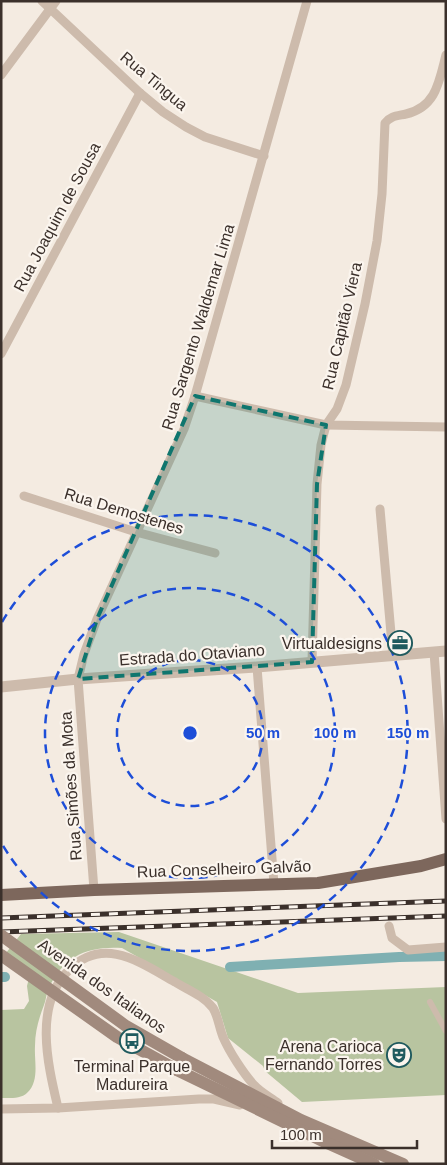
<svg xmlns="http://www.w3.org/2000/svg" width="447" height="1165" viewBox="0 0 447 1165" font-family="Helvetica,sans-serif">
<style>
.green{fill:#b8c4a0}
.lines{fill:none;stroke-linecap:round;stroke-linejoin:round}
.canal{stroke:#7fb0b2;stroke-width:10}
.pedestrian{stroke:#cdbbac;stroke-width:6}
.minor{stroke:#cdbbac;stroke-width:9}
.tertiary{stroke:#cdbbac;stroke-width:11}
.secondary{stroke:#a18a7d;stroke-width:12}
.primary{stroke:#7d675c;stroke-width:12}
.rail-casing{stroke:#3b302b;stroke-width:5}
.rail{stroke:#fbf5ee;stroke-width:3;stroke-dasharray:9;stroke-linecap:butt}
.secondary-bridge{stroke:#a18a7d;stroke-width:12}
.marked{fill:#0f766e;fill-opacity:0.2;stroke:#0f766e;stroke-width:4;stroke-dasharray:10 6;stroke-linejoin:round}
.ring{fill:none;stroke:#1d4ed8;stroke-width:2.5;stroke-dasharray:9 6}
.labels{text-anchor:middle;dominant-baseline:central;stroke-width:4.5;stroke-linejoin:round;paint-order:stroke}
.street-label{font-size:16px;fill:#3b302b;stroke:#fbf5ee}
.poi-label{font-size:16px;fill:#3b302b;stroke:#fbf5ee;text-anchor:end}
.centre{fill:#1d4ed8;stroke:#fbf5ee;stroke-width:2.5}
.ring-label{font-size:15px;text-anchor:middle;font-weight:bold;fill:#1d4ed8;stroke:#fbf5ee;stroke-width:4.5;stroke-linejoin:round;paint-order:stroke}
</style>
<rect width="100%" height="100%" fill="#f4ebe1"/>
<path class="green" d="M119,932L298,993L446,987V1095L302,1102L265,1071L263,1066L228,1038L217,1002L122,948C87,946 63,956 48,990C46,995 46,1000 44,1005C39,1018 35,1031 35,1046C34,1061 40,1081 27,1093C21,1099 9,1098 1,1098V1010L24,1009L29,1001L27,986L29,978L2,958L21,934Z"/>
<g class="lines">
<g class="canal">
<path d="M230,967L399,957L446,956"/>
<path d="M1,977H5"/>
</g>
<path class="pedestrian" d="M430,1002L446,1031"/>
<g class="minor">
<path d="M42,1L140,93L163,112L186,127L205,137L264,156"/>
<path d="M1,75L56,1"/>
<path d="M1,354L140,93"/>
<path d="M195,396L326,425L446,427"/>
<path d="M24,496L136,532L215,553"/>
<path d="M380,509L393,656"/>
<path d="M434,652L446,819"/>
<path d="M312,662L317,484L321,445L326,425L337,409L346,385L365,304L377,241L382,194L385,123C390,116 397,116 406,114C436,107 439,82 446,55"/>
<path d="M257,667L274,884"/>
<path d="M94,890L78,679L84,654L97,619L184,429L195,396L307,1"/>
<path d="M389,926L392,938L408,950L446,947"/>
<path d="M58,1108C48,1065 33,1005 69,970C104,935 141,963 175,982C188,990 204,996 213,1008C218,1016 219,1027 223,1037C229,1051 243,1073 254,1085C260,1092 270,1097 278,1103"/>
<path d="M1,1109L58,1108L199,1099H214L240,1105"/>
</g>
<path class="tertiary" d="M1,687L78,679L257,667L446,651"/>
<g class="secondary">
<path d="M182,1058L301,1120L403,1164"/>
<path d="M177,1070L325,1142L374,1164"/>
</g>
<path class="primary" d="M1,895L94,890L318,883L421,866L446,859"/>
<defs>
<g id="rail">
<path d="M1,918L446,901"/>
<path d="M1,932L446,916"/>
</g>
</defs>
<use href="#rail" class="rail-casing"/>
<use href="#rail" class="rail"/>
<g class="secondary-bridge">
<path d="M1,935L126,1026L182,1058"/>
<path d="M1,955L117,1037L177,1070"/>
</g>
</g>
<path class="marked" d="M195,396L326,425L317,484L312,662L78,679L97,619Z"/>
<g class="ring">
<circle cx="190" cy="733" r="73"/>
<circle cx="190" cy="733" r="145"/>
<path d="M2 622A218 218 0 1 1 2 844"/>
</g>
<defs>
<symbol id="office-ring" viewBox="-11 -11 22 22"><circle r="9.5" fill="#fbf5ee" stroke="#1f5a5e" stroke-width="1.5"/><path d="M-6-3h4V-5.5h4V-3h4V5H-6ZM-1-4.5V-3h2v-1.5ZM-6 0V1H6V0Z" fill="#1f5a5e"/></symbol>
<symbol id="bus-ring" viewBox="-11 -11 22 22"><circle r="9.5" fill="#fbf5ee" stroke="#1f5a5e" stroke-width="1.5"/><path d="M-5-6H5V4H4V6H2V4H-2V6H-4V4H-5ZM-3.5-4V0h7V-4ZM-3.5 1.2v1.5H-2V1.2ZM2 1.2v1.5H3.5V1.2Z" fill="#1f5a5e"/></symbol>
<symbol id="theatre-ring" viewBox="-11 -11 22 22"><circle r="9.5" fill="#fbf5ee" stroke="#1f5a5e" stroke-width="1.5"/><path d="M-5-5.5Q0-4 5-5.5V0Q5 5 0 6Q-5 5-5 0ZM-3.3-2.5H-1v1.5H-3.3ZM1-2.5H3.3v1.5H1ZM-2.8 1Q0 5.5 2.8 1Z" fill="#1f5a5e"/></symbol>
</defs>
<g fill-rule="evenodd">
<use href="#office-ring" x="386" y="629" width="28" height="28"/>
<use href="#bus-ring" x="118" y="1027" width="28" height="28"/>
<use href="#theatre-ring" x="385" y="1041" width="28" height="28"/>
</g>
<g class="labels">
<g class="street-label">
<text transform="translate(154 81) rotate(40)">Rua Tingua</text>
<text transform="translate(57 217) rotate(-62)">Rua Joaquim de Sousa</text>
<text transform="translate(342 326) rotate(-77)">Rua Capitão Viera</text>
<text transform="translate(198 327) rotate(-73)">Rua Sargento Waldemar Lima</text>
<text transform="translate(124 511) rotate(17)">Rua Demostenes</text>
<text transform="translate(192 655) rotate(-4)">Estrada do Otaviano</text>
<text transform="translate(71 786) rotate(-94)">Rua Simões da Mota</text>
<text transform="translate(224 869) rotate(-2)">Rua Conselheiro Galvão</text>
<text transform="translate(102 986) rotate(35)">Avenida dos Italianos</text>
</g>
<g class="poi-label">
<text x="382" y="643">Virtualdesigns</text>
<text x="382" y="1046">Arena Carioca<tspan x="382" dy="18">Fernando Torres</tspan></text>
<text x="132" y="1066" text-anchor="middle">Terminal Parque<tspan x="132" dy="18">Madureira</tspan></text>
</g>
</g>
<circle cx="190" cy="733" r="8" class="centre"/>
<g class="ring-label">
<text x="263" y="738">50 m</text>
<text x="335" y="738">100 m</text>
<text x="408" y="738">150 m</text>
</g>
<rect width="447" height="1165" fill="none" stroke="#3b302b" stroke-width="5"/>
<path d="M272 1140v8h145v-8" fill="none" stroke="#3b302b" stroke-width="2.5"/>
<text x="280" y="1140" font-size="15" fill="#3b302b" stroke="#fbf5ee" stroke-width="4" paint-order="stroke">100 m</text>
</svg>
